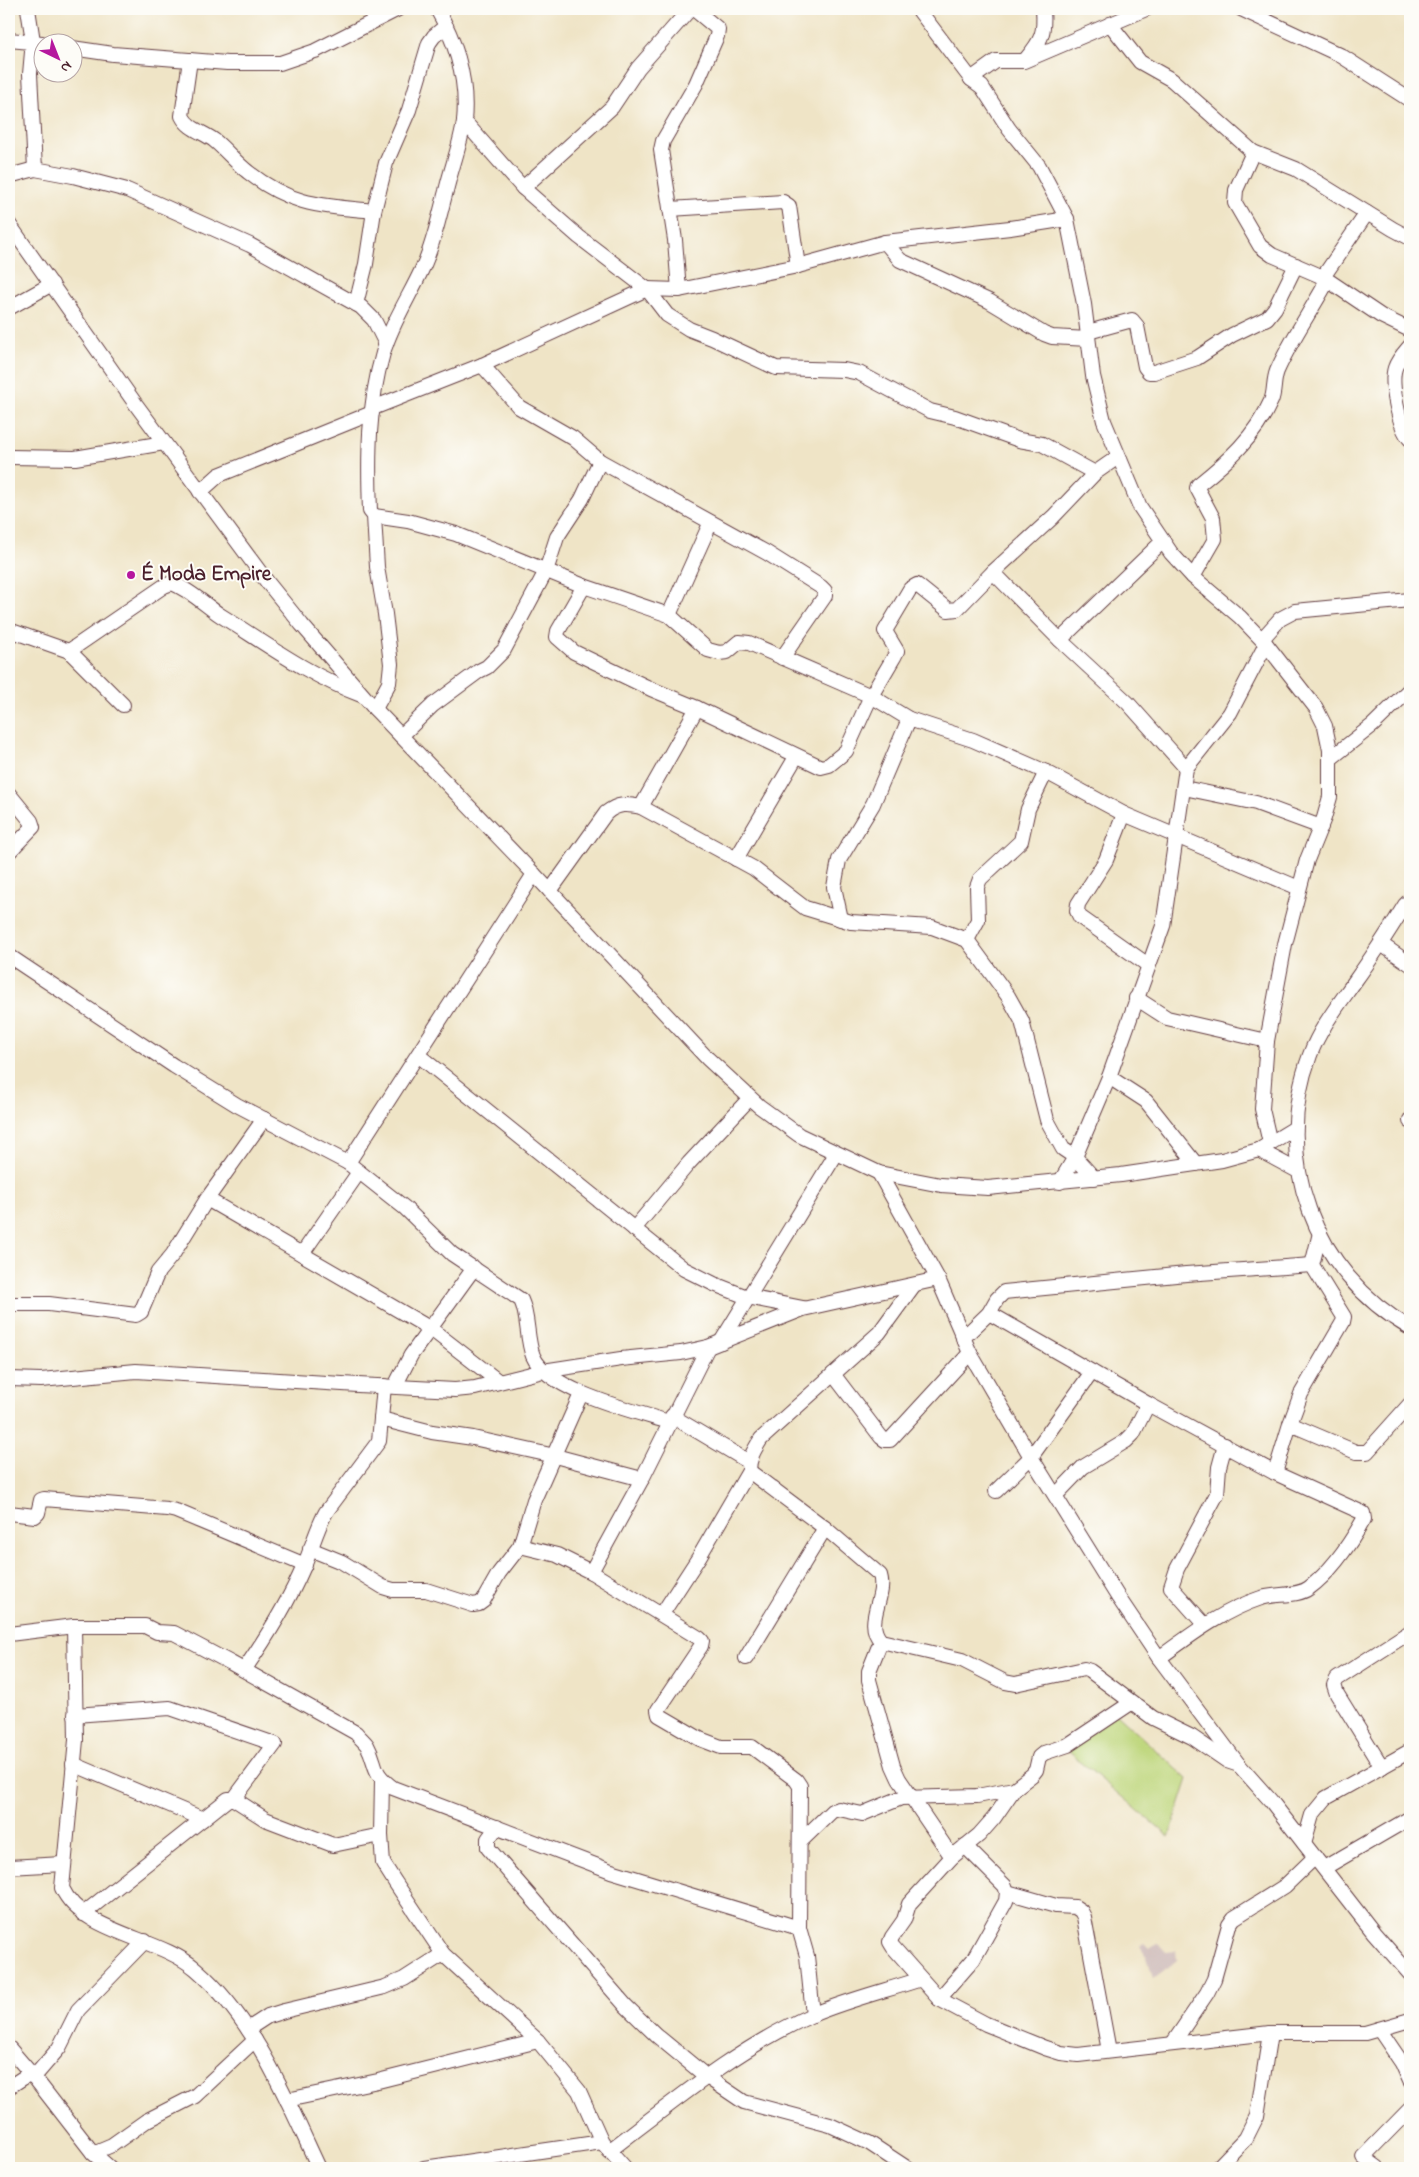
<svg xmlns="http://www.w3.org/2000/svg" width="1419" height="2177" viewBox="0 0 1419 2177" font-family="'Indie Flower',sans-serif">
<style>
.industrial{fill:#d1bfbd}
.green{fill:#bdd67a;stroke:#847a52}
.lines{fill:none;stroke-linecap:round;stroke-linejoin:round}
.minor-casing{stroke:#633d42;stroke-width:16}
.minor{stroke:#fff;stroke-width:14}
.poi-dot{fill:#b5179e;stroke:#fdfcf7;stroke-width:2}
.labels{text-anchor:middle;dominant-baseline:central;stroke-width:4;stroke-linejoin:round;paint-order:stroke}
.poi-label{font-size:21px;font-weight:bold;fill:#4a1f2b;stroke:#fdfcf7;text-anchor:start}
</style>
<rect width="100%" height="100%" fill="#fdfcf7"/>
<filter id="ink" filterUnits="userSpaceOnUse"><feTurbulence type="fractalNoise" baseFrequency=".02" numOctaves="2"/><feDisplacementMap in="SourceGraphic" scale="10" xChannelSelector="R" yChannelSelector="G"/><feConvolveMatrix kernelMatrix="1 2 1 2 8 2 1 2 1" color-interpolation-filters="sRGB"/></filter>
<filter id="wash" filterUnits="userSpaceOnUse"><feTurbulence type="fractalNoise" baseFrequency=".0096" numOctaves="4" result="noise"/><feDisplacementMap in="SourceGraphic" scale="20" xChannelSelector="R" yChannelSelector="G"/><feGaussianBlur stdDeviation="1.12" result="paint"/><feColorMatrix in="noise" values="0 0 0 0 0 0 0 0 0 0 0 0 0 0 0 0 0 1.4 0 .05"/><feComposite in="paint" operator="in"/></filter>
<g filter="url(#wash)">
<rect width="100%" height="100%" fill="#efe4c6"/>
<path class="industrial" d="M1144,1943L1149,1948L1158,1943L1166,1952L1176,1951L1177,1960L1153,1979L1148,1959L1140,1947Z"/>
<path class="green" d="M1115,1713L1188,1779L1169,1837L1068,1751Z"/>
</g>
<g filter="url(#ink)">
<g class="lines">
<defs>
<g id="minor">
<path d="M28,9L33,41L30,74L35,169"/>
<path d="M918,9L971,79L982,87L1009,129L1039,166L1067,219L1084,304L1093,376L1104,421L1140,507L1171,553L1193,577L1240,617L1266,644L1316,708L1325,726L1330,750V797L1324,818L1307,860L1285,944L1267,1041L1262,1109L1270,1143"/>
<path d="M1241,9L1340,55L1410,100"/>
<path d="M1110,24L1140,62L1172,80L1253,152L1296,169L1393,229L1410,238"/>
<path d="M9,40L42,43"/>
<path d="M72,48L113,54L227,63H280L315,51L398,9"/>
<path d="M1026,59C1042,40 1045,33 1043,9"/>
<path d="M190,60L182,116C189,130 204,132 215,141C227,151 236,163 248,172C291,206 322,206 374,211"/>
<path d="M971,79L996,61H1024L1146,9"/>
<path d="M464,121L523,188L579,237L647,289L667,315L689,329L712,338L776,368L844,370L859,373L930,411L955,417L1019,440L1042,444L1095,473"/>
<path d="M1253,152L1236,190L1235,203L1260,246L1272,255L1323,277L1381,316L1410,330"/>
<path d="M9,176L35,169L73,176L127,190L250,245L361,307L374,320L386,344"/>
<path d="M523,188L612,107L638,68L690,9"/>
<path d="M670,209L783,202L789,206L798,266"/>
<path d="M9,224L137,406L268,583L302,625L375,709L534,874L707,1058L759,1106L799,1135L879,1173L941,1185L988,1188L1121,1175L1222,1160L1259,1150L1295,1128"/>
<path d="M885,242L900,260L989,301L1044,334L1052,337L1088,339"/>
<path d="M679,290L675,240L661,150L663,141L696,84L717,36L718,29L694,9"/>
<path d="M356,304L366,264L374,211L386,163L409,110L429,43L434,36L446,26"/>
<path d="M9,308L52,284"/>
<path d="M1088,332L1132,320L1137,326L1145,367L1149,372H1154L1197,358L1232,335L1267,318L1275,308L1296,265"/>
<path d="M1410,346C1404,353 1398,359 1395,368C1390,383 1399,428 1410,439"/>
<path d="M482,365L519,407L573,438L600,461L767,553L821,587L825,591V596L782,658"/>
<path d="M373,408L482,365L647,289L679,290L798,266L885,242L1010,228L1067,219"/>
<path d="M9,457L75,458L164,443"/>
<path d="M200,492L219,475L372,413"/>
<path d="M374,516L408,521L456,534L584,586L669,615L708,650L719,653L727,652L739,642L749,643L871,696L909,719L973,740L1046,772L1124,814L1299,888"/>
<path d="M993,572L1060,640L1128,703L1186,768"/>
<path d="M1193,577L1215,539L1213,518L1197,488L1198,485C1228,461 1255,437 1271,401C1275,392 1273,381 1277,371C1289,343 1309,314 1324,287L1323,277L1367,213"/>
<path d="M584,586L558,631L557,637L574,652L651,689L697,708L821,767L829,765L846,751L871,696L894,657L897,651L885,631L910,589L917,585L948,610L957,609L993,572L1053,517L1095,473L1118,457"/>
<path d="M669,615L710,524"/>
<path d="M9,630L69,651L123,705"/>
<path d="M1262,639L1280,619L1295,611L1410,600"/>
<path d="M1060,640L1163,541"/>
<path d="M69,651L164,586L172,583C190,590 204,604 220,615C268,645 308,675 361,695"/>
<path d="M375,709L389,683L391,664L385,614L377,567L374,516L370,511C368,458 368,404 383,353C392,322 410,296 423,267C434,243 439,217 446,191C451,169 461,143 464,121C468,80 457,44 437,9"/>
<path d="M401,736L433,705L479,671L487,667L504,650L546,571L557,537L582,499L600,461"/>
<path d="M1330,759L1373,725L1410,689"/>
<path d="M1184,788L1256,803L1321,827"/>
<path d="M9,794L31,821L33,827L9,852"/>
<path d="M641,807L697,708"/>
<path d="M1124,814L1106,860L1078,904L1077,911L1080,917L1148,965"/>
<path d="M736,859L796,757"/>
<path d="M550,891L606,813C618,803 627,804 641,807L753,868L805,908L851,922L932,927L967,940L1008,996L1022,1021L1047,1120L1063,1149L1075,1157L1094,1178"/>
<path d="M1410,900L1405,905C1389,931 1373,956 1355,981C1339,1004 1320,1028 1310,1055C1271,1159 1314,1273 1410,1328"/>
<path d="M841,919L834,887L839,860L873,804L909,719"/>
<path d="M967,940L978,920L977,887L980,879L1021,841L1028,809L1046,772"/>
<path d="M1381,944L1410,964"/>
<path d="M9,956L174,1066L237,1105L348,1163L405,1208L452,1254L521,1300C529,1317 526,1338 533,1356C548,1391 634,1411 669,1422"/>
<path d="M1136,998L1167,1018L1267,1041"/>
<path d="M418,1055L684,1269L714,1284L747,1297L803,1308"/>
<path d="M1109,1077L1146,1101L1196,1164"/>
<path d="M1410,1121V1120"/>
<path d="M1259,1150L1298,1171"/>
<path d="M348,1163L534,874"/>
<path d="M879,1173L938,1279L970,1353L1031,1457L1118,1597L1159,1658L1239,1765L1271,1801L1374,1933L1410,1974"/>
<path d="M1060,1182L1075,1157L1109,1077L1163,926L1186,768L1230,713L1266,644"/>
<path d="M207,1199L431,1329L498,1381"/>
<path d="M634,1229L689,1163L750,1098"/>
<path d="M302,1254L359,1172"/>
<path d="M9,1304H49L136,1315L141,1312L158,1272L173,1254L207,1199L264,1119"/>
<path d="M989,1313L1148,1404L1275,1473L1363,1513L1364,1519C1350,1544 1333,1570 1309,1588C1297,1597 1276,1593 1261,1598C1222,1611 1192,1634 1159,1658"/>
<path d="M963,1338L989,1313L997,1299L1004,1292L1186,1274L1312,1265"/>
<path d="M721,1342L836,1154"/>
<path d="M833,1374L881,1437L885,1440H890L970,1353"/>
<path d="M9,1379L41,1380L136,1371L358,1385L455,1390L475,1388L543,1371L621,1359L681,1353L708,1347L803,1309L938,1279"/>
<path d="M395,1386L411,1355L474,1268"/>
<path d="M672,1416L749,1462"/>
<path d="M381,1419L432,1432L473,1438L555,1456L642,1479"/>
<path d="M1290,1424L1356,1452H1367L1410,1404"/>
<path d="M749,1471L825,1528L880,1575C887,1597 863,1622 881,1641L962,1660L1005,1682L1015,1684L1084,1669L1090,1671L1153,1718L1192,1737L1227,1761L1239,1765"/>
<path d="M1275,1473L1290,1424L1301,1394L1343,1322L1344,1317L1312,1265L1320,1233"/>
<path d="M996,1491L1031,1457L1092,1372"/>
<path d="M1056,1495L1083,1467L1126,1441L1133,1434L1148,1404"/>
<path d="M9,1513L35,1516L38,1513L41,1500L44,1499L167,1509L176,1511L305,1565"/>
<path d="M520,1546L557,1555L591,1572L699,1638L702,1641L701,1646L658,1710L659,1715L700,1739L721,1747H752L796,1780L800,1786L799,1928L807,1956L813,2015"/>
<path d="M310,1549L342,1562L383,1587L393,1590H426L473,1605L479,1604L483,1601L499,1573L520,1546L534,1500L581,1394"/>
<path d="M591,1572L642,1479L708,1347"/>
<path d="M662,1614L699,1557L749,1471C749,1458 754,1450 761,1439L879,1333L914,1285"/>
<path d="M1204,1624L1171,1587L1177,1569L1217,1494L1219,1467L1225,1445"/>
<path d="M74,1626L76,1740L62,1888C82,1933 159,1937 196,1969C256,2021 286,2098 319,2168"/>
<path d="M9,1634L74,1626H145L157,1632L174,1633L231,1663L356,1733C359,1737 364,1741 367,1745C378,1765 370,1771 393,1788L611,1871L799,1928"/>
<path d="M881,1641L869,1671V1680L893,1766L899,1779L952,1857"/>
<path d="M746,1658L825,1528"/>
<path d="M244,1670C267,1637 288,1603 304,1566C312,1548 316,1530 326,1512L379,1441L384,1386"/>
<path d="M75,1715L170,1708L275,1744L234,1799"/>
<path d="M73,1764L203,1819"/>
<path d="M1382,1767L1337,1694L1334,1685L1337,1679L1410,1632"/>
<path d="M382,1780L381,1835L383,1863L395,1882L443,1954L538,2041L579,2091L602,2142L625,2168"/>
<path d="M1014,1789L994,1818L979,1835L952,1857L909,1904L904,1920L892,1937L890,1942L893,1947L939,1999L986,2024L1045,2048L1061,2053L1078,2055L1270,2033H1365L1410,2020"/>
<path d="M497,1827L488,1839V1848L626,2006L656,2035L707,2077L744,2102L830,2125L869,2143L907,2168"/>
<path d="M800,1842L832,1811L839,1809L862,1814L901,1798L977,1796L1014,1789L1032,1775L1036,1770L1039,1757L1044,1753L1068,1745L1131,1703"/>
<path d="M1304,1843L1312,1815L1326,1798L1410,1751"/>
<path d="M9,1867L63,1864"/>
<path d="M1324,1868L1410,1818"/>
<path d="M1007,1892L1056,1906L1075,1907L1081,1911L1084,1917L1109,2051"/>
<path d="M83,1914L228,1799H234L265,1819L333,1845L381,1835"/>
<path d="M939,1999L973,1960L1006,1901L1007,1892L1005,1886L965,1846"/>
<path d="M248,2029L268,2016L284,2011L385,1987L404,1979L443,1954"/>
<path d="M1379,2029L1402,2063L1410,2081"/>
<path d="M1173,2043L1207,1993L1214,1979L1229,1925L1234,1918L1285,1886L1315,1857"/>
<path d="M9,2048L34,2077L93,2153L110,2168"/>
<path d="M34,2077L59,2048L78,2010L145,1941"/>
<path d="M9,2087L29,2074L34,2077"/>
<path d="M287,2100L378,2081L538,2041"/>
<path d="M609,2151C672,2103 739,2047 812,2015C847,2000 885,1991 921,1979"/>
<path d="M93,2153L112,2145L146,2121L195,2096L255,2040"/>
<path d="M424,2168L602,2142"/>
<path d="M1217,2168L1246,2138L1257,2116L1270,2033"/>
<path d="M1378,2168L1363,2157L1410,2109"/>
</g>
</defs>
<use href="#minor" class="minor-casing"/>
<use href="#minor" class="minor"/>
</g>
</g>
<circle class="poi-dot" cx="131" cy="575" r="5"/>
<g class="labels">
<g class="poi-label">
<text x="141" y="575">É Moda Empire</text>
</g>
</g>
<rect width="1419" height="2177" fill="none" stroke="#fdfcf7" stroke-width="30"/>
<g transform="translate(58 58) rotate(137)"><circle r="24" fill="#fdfcf7" stroke="#b5a4a5"/>
<path d="M0-4L9 19L0 12L-9 19Z" fill="#b5179e"/>
<text y="-8" font-size="14" font-weight="bold" text-anchor="middle" fill="#4a1f2b">N</text>
</g>
</svg>
